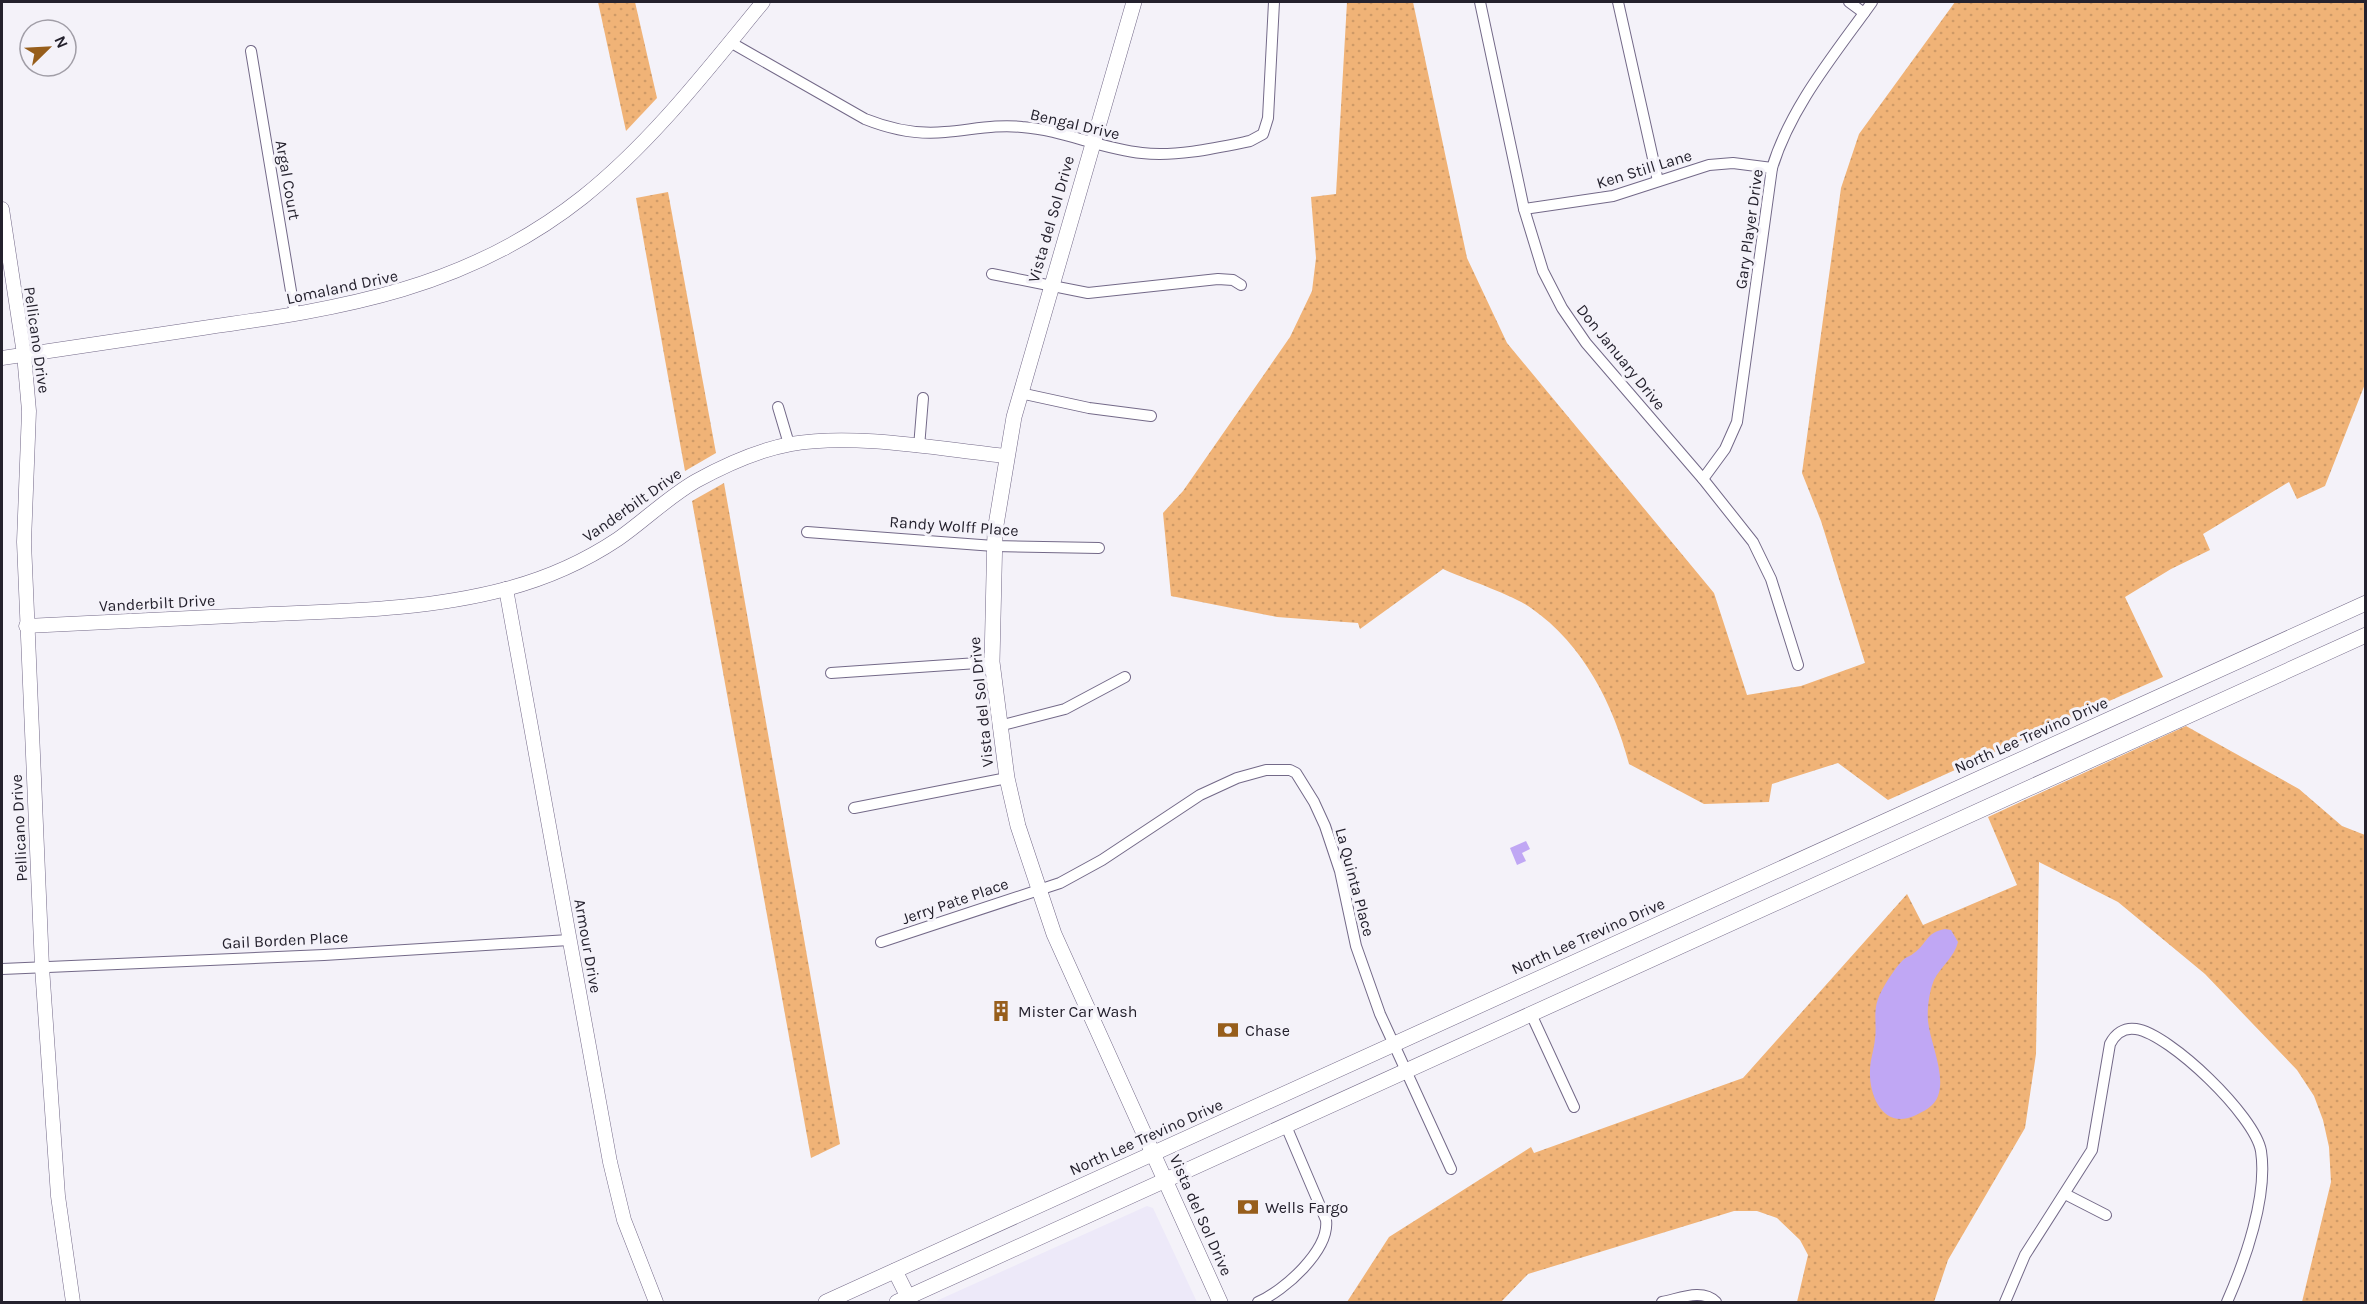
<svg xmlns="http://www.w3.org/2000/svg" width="2367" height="1304" viewBox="0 0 2367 1304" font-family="Karla,sans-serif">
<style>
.built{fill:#ede9f9}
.grass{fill:url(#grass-dots)}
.water{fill:#c0a7f4}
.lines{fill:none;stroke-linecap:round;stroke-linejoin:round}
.minor-casing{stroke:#736988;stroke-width:12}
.tertiary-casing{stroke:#736988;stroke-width:15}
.secondary-casing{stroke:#736988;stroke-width:16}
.minor{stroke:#fff;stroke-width:10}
.tertiary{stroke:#fff;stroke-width:14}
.secondary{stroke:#fff;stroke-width:15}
.labels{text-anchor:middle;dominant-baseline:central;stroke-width:6;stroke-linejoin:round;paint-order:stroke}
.street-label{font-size:16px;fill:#24212d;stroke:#f4f2f9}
.poi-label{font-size:16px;fill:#24212d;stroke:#f4f2f9;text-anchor:start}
</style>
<defs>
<pattern id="grass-dots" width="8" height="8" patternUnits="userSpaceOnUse" patternTransform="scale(1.5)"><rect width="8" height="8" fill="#f0b377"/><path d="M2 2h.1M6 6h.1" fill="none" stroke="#ce9a67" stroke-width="1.8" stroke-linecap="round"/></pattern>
</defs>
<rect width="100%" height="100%" fill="#f4f2f9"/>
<path class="built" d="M1147,1206L1153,1208L1197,1302H934Z"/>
<g class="grass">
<path d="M598,2H635L657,98L626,131Z"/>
<path d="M1347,2H1413L1467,258L1507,343L1714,593L1747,695L1801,686L1865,663L1821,521L1802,473L1841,188L1859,134L1955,2H2365V384L2325,486L2297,499L2289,482L2203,534L2210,550L2171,569L2125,597L2163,677L1888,800L1838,763L1772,784L1769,802L1704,804L1629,764C1613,704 1584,645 1531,608C1511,594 1467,580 1443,569L1360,629L1358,623L1277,617L1171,596L1163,513L1183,491L1290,337L1312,291L1316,258L1311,197L1336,194Z"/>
<path d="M668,192L716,453L685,471L636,198Z"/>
<path d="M724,483L840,1144L811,1158L692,501Z"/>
<path d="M2186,726L2299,789L2342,826L2365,835V1302H2302L2331,1182L2329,1147L2323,1120L2314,1096L2297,1070L2205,974L2118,902L2039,862L2036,1054L2025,1128L1948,1260L1934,1302H1797L1808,1255L1800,1240L1777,1218L1757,1211H1734L1528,1274L1501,1302H1347L1389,1237L1531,1147L1534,1153L1743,1078L1907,894L1923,925L2017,885L1988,817Z"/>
</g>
<g class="water">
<path d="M1526,841L1530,849L1522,853L1526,861L1517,865L1510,848Z"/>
<path d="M1945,929L1951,930L1958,942C1954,958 1941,966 1934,980C1929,992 1927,1009 1928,1021C1930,1042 1946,1075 1938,1096C1934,1107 1924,1111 1914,1116C1884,1129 1869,1097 1870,1071C1870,1060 1874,1050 1875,1039C1877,1026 1873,1012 1878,999C1882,988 1894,969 1903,960C1906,957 1911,956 1914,953C1928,943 1925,933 1945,929Z"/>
</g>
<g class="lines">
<defs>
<g id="minor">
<path d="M1480,2L1524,209L1543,271L1562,308L1586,343L1703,479L1753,542L1771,579L1798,665"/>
<path d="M1618,2L1658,181"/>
<path d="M1849,2L1864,13"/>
<path d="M730,42L865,119C890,129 917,135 945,132C971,130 996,124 1022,127C1063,130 1101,149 1142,153C1176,157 1216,148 1250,141L1263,134L1268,118L1274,2"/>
<path d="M251,51L295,315"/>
<path d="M1524,209L1613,196L1709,165L1733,163L1772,168"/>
<path d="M992,274L1088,293L1218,279L1233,280L1241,285"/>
<path d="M1020,393L1089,408L1151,416"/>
<path d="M778,407L789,444"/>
<path d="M919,447L923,398"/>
<path d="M1703,479L1725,449L1737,422L1772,168C1791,106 1835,54 1872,2"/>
<path d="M807,532L994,546L1099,548"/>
<path d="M831,673L992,662"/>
<path d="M999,726L1065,709L1125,677"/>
<path d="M854,808L1007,778"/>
<path d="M881,942L1060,883L1102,860L1200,795L1237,778L1266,770H1290L1296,773L1314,802L1325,826L1340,871L1356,946L1380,1014L1451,1169"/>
<path d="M2,969L324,955L569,940"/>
<path d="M1531,1014L1574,1107"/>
<path d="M2065,1194L2106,1215"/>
<path d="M1258,1302C1284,1291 1330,1250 1326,1220L1286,1126"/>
<path d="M1662,1302C1679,1299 1702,1288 1716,1302"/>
<path d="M2005,1302L2025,1255L2092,1150L2110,1044C2115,1034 2124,1027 2136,1029C2170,1034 2255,1116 2261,1151C2268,1196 2245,1261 2227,1302"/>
</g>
<g id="tertiary">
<path d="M2,209L24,354L29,411L24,542L42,967L58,1196L73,1302"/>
<path d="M2,358C69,348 136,338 203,328C344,308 467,289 583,197C652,142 707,70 763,2"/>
<path d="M506,589L610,1162L624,1220L656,1302"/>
<path d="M26,626C102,623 176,618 252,615C337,611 423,611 506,589C544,579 585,561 618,539C644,521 668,497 696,481C725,465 758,450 791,444C856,433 939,449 1005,456"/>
</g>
<g id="secondary">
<path d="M1134,2L1014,417L995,531L992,662L1007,778L1018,826L1054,934L1220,1302"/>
<path d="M895,1271L908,1297"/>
<path d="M826,1302L2366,603"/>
<path d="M897,1302L2366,635"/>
</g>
</defs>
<use href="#minor" class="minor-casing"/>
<use href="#tertiary" class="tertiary-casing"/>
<use href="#secondary" class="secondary-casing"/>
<use href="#minor" class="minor"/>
<use href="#tertiary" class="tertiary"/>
<use href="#secondary" class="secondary"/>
</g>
<defs>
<symbol id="building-bare" viewBox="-9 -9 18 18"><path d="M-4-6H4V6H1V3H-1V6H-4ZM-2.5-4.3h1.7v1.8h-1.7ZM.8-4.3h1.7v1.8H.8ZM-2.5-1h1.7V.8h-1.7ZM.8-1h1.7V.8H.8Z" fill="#975e1b" stroke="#f4f2f9" stroke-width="2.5" paint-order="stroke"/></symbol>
<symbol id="bank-bare" viewBox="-9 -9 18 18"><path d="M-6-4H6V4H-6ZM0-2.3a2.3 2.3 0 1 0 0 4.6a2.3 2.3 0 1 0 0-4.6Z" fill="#975e1b" stroke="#f4f2f9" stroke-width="2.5" paint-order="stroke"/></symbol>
</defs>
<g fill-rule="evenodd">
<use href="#building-bare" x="986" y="996" width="30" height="30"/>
<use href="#bank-bare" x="1213" y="1015" width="30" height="30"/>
<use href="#bank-bare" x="1233" y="1192" width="30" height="30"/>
</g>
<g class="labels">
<g class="street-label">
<text transform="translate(1075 124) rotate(13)">Bengal Drive</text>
<text transform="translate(1644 169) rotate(-17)">Ken Still Lane</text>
<text transform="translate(288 180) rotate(80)">Argal Court</text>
<text transform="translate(1051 219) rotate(-74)">Vista del Sol Drive</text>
<text transform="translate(1749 229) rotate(-82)">Gary Player Drive</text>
<text transform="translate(342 287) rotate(-12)">Lomaland Drive</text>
<text transform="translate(37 340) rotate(82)">Pellicano Drive</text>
<text transform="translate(1621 357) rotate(51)">Don January Drive</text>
<text transform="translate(632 505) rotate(-35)">Vanderbilt Drive</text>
<text transform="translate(954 526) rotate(4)">Randy Wolff Place</text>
<text transform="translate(157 603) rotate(-3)">Vanderbilt Drive</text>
<text transform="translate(981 702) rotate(-96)">Vista del Sol Drive</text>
<text transform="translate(2031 735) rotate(-24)">North Lee Trevino Drive</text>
<text transform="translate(19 828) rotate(-93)">Pellicano Drive</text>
<text transform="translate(1355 882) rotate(75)">La Quinta Place</text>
<text transform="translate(955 901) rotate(-19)">Jerry Pate Place</text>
<text transform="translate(1588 936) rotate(-24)">North Lee Trevino Drive</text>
<text transform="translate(285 940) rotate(-3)">Gail Borden Place</text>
<text transform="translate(588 946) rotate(80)">Armour Drive</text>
<text transform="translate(1146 1137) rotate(-24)">North Lee Trevino Drive</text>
<text transform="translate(1201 1215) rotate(66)">Vista del Sol Drive</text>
</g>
<g class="poi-label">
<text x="1018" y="1011">Mister Car Wash</text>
<text x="1245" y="1030">Chase</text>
<text x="1265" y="1207">Wells Fargo</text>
</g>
</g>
<rect width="2367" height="1304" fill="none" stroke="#24212d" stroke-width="6"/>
<g transform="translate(48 48) rotate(66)"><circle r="28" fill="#f4f2f9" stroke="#a19ea7" stroke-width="1.5"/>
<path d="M0-4.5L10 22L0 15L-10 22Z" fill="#975e1b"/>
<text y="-9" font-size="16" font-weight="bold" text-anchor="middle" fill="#24212d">N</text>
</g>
</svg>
